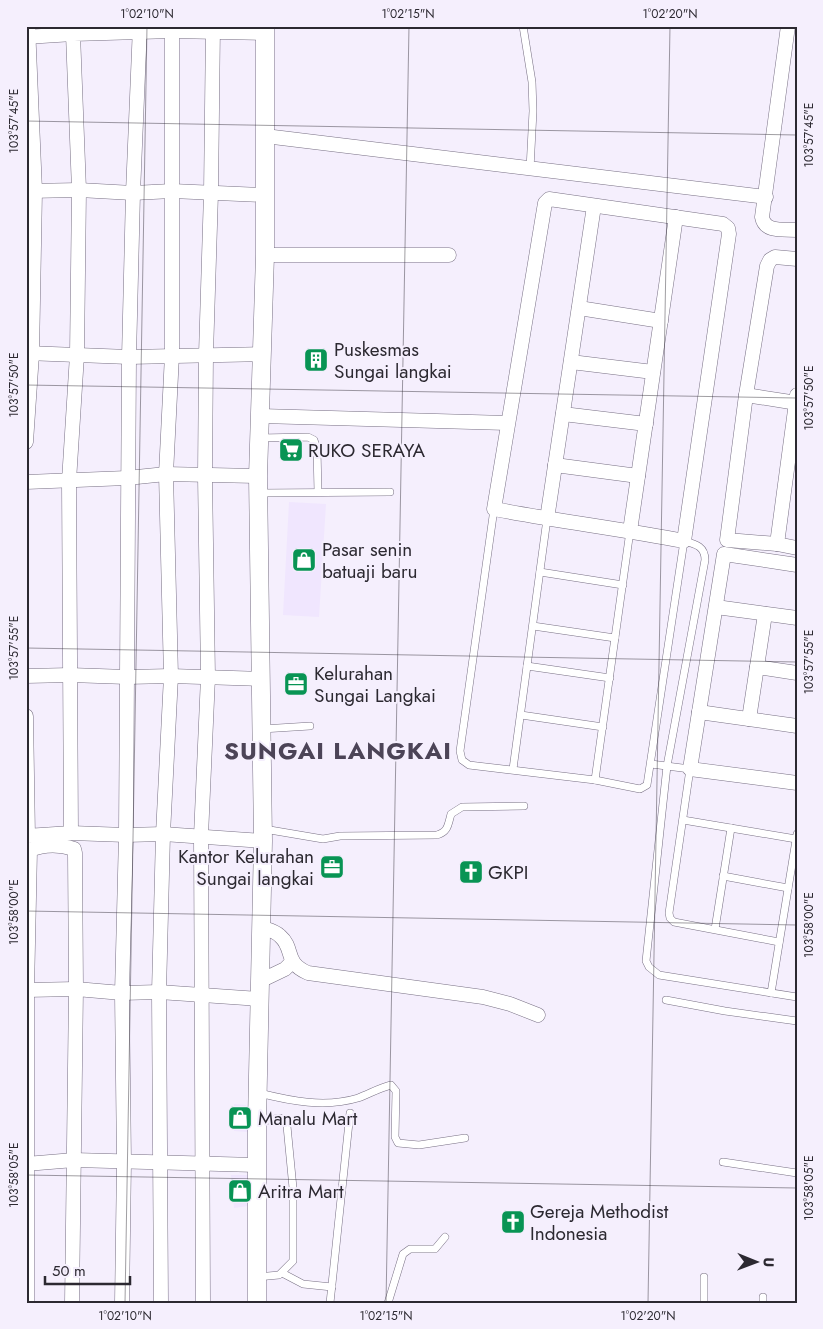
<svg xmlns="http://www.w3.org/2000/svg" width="823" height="1329" viewBox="0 0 823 1329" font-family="Jost,sans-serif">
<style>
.built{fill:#f0e6fe}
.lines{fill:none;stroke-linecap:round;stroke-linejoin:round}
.service-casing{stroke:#787084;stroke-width:8}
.minor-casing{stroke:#787084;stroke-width:15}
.tertiary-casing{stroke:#787084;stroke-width:19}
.service{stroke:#fff;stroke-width:7}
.minor{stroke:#fff;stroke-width:14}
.tertiary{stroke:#fff;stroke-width:18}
.ticks{fill:none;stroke:#2c2931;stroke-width:1;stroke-opacity:0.45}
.labels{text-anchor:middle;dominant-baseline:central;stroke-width:4;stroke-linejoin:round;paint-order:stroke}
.poi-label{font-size:19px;fill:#2c2931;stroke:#f5effd;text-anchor:start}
.district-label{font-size:24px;font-weight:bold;letter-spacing:1px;fill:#4c4457;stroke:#f5effd}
.neatline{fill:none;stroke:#2c2931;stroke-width:2}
.ticks-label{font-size:12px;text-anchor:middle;fill:#2c2931}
</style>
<rect width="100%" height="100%" fill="#f5effd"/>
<g class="built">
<path d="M289,502L326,504L319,617L283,615Z"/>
<path d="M234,1104L246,1105L248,1132L234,1131Z"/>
<path d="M231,1175H249L248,1206L234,1208Z"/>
</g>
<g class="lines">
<defs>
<g id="service">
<path d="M523,26L532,82L533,111L530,169"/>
<path d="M260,438L308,437L314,440L317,449L318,492"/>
<path d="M259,493L390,492"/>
<path d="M494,509L460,751L462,760L469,765L595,780L640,789L647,785L684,541C695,544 705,546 705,560L667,766L646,961L649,967L659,975L797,997"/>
<path d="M540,572L623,585"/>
<path d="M533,626L615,638"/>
<path d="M527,666L610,678"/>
<path d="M521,715L603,727"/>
<path d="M262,729L310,726"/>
<path d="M651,764L690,769L669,913L670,918L674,922L779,942"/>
<path d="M513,769L547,519"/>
<path d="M595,780L630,531"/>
<path d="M683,820L796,839"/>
<path d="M264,829L323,839L340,836L437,835C448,832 448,825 451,814L462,807L524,806"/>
<path d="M723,876L788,888"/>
<path d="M715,929L731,828"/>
<path d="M771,993L797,834"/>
<path d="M666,1000L725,1011L797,1021"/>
<path d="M259,1093C291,1101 325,1108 358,1098C369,1094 379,1088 391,1085L396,1091L395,1137L398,1143L419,1145L465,1138"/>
<path d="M723,1162L797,1173"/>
<path d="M282,1273L303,1284L332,1287"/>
<path d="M257,1277L279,1275L293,1261V1188L287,1126L285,1121L280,1118L258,1122"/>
<path d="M330,1303L350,1113"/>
<path d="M388,1303L403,1254L410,1249H435L445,1237"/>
<path d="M704,1303V1277"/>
<path d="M763,1303V1297"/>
</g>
<g id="minor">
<path d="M788,26L762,217C765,233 783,229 797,230"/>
<path d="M26,37L73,34V26"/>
<path d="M265,136L766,197"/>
<path d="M28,191L79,190L133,193L172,191L264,195"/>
<path d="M549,199L723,224L728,228L729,234L684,541C621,529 557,521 494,509L545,203Z"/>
<path d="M265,255H449"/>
<path d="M797,259L775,257L770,260L767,266L746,395L727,540L777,544L797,548"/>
<path d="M579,308L661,321"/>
<path d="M26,353L129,357L262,354"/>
<path d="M571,362L653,372"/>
<path d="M746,395L797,403"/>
<path d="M563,414L646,424"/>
<path d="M261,416L507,423"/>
<path d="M26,442L32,354L35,191L28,26"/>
<path d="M555,465L638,476"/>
<path d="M26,482L127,478L166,474L258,476"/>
<path d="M547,519L594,206"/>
<path d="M630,531L676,217"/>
<path d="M777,544L797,395"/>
<path d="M797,565L724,554L690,769L797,783"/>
<path d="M716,607L797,618"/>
<path d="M757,667L797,673"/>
<path d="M26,676L70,675L127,677L171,676L262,679"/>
<path d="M699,712L797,726"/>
<path d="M26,716L28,836"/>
<path d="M749,719L765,614"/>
<path d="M71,833L69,481L77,355L79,190L73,34L172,31L265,33"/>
<path d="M26,836L71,833L126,835L163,834L263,841"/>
<path d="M262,928C269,930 275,931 280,936C295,949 283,962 308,973L483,997L510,1004L538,1015"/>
<path d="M260,981L285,969L292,962"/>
<path d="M26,990L76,989L122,993L159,992L260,999"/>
<path d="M26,1164L74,1160L258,1165"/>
<path d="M27,1303V990L30,850C45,844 58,844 74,849L75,853L76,989L72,1303"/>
<path d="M122,1303L124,1162L122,993L126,835L129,357L133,193L140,26"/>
<path d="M161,1303L159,992L163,834L171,676L166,474L172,355V26"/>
<path d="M203,1303L201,836L208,677L205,476L206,354L211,193L213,26"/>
</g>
<path id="tertiary" d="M257,1303V1122L263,841L258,476L265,255V26"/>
</defs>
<use href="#service" class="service-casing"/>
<use href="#minor" class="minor-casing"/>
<use href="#tertiary" class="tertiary-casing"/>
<use href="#service" class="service"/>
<use href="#minor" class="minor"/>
<use href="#tertiary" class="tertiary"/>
</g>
<path class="ticks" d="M26,121L797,135M26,385L797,398M26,648L797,662M26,911L797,925M26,1175L797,1188M125,1303L147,26M386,1303L409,26M648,1303L670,26"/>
<defs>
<symbol id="building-square" viewBox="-11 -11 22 22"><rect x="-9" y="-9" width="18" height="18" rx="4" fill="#089454" stroke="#f5effd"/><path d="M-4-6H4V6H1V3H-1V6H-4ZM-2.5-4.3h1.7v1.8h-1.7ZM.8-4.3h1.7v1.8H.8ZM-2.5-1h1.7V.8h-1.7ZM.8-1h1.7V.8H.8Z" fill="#fff"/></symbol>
<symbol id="supermarket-square" viewBox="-11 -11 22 22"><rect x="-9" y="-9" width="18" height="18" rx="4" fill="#089454" stroke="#f5effd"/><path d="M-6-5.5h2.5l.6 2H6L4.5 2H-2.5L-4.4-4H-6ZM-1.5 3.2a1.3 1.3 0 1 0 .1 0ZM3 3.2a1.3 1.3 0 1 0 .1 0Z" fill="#fff"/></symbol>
<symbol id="shop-square" viewBox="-11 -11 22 22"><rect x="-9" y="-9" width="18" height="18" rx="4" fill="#089454" stroke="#f5effd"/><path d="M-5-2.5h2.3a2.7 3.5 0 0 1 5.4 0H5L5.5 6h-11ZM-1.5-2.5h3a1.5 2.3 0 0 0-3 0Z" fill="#fff"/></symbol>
<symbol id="office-square" viewBox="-11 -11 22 22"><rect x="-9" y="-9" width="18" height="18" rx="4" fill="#089454" stroke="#f5effd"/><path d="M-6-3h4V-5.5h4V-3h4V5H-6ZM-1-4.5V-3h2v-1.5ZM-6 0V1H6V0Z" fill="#fff"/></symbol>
<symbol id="church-square" viewBox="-11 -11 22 22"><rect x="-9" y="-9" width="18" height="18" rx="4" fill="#089454" stroke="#f5effd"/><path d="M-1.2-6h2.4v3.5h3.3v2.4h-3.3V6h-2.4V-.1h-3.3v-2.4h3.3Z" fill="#fff"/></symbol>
</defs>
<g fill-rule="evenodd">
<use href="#building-square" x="302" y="346" width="28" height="28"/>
<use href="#supermarket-square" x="277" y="436" width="28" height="28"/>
<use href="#shop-square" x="290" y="546" width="28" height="28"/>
<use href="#office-square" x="282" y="670" width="28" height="28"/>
<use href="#office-square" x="318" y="853" width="28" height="28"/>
<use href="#church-square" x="457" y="858" width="28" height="28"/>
<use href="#shop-square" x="226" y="1104" width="28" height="28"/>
<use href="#shop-square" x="226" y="1177" width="28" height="28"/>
<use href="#church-square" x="499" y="1208" width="28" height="28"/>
</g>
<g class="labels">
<g class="poi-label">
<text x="334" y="349">Puskesmas<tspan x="334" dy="22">Sungai langkai</tspan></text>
<text x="308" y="450">RUKO SERAYA</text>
<text x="322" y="549">Pasar senin<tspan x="322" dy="22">batuaji baru</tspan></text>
<text x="314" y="673">Kelurahan<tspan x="314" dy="22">Sungai Langkai</tspan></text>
<text x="314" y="856" text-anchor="end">Kantor Kelurahan<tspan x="314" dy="22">Sungai langkai</tspan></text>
<text x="488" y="872">GKPI</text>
<text x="258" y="1118">Manalu Mart</text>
<text x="258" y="1191">Aritra Mart</text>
<text x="530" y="1211">Gereja Methodist<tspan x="530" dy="22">Indonesia</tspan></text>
</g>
<g class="district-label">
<text x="338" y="750">SUNGAI LANGKAI</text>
</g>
</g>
<rect width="823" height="1329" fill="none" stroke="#f5effd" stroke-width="55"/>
<g transform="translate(756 1262) rotate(91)" stroke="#f5effd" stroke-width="4" paint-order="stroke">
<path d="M0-4L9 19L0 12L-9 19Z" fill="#2c2931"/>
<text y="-8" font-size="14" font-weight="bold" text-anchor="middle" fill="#2c2931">U</text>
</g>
<path d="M45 1276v8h85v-8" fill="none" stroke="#2c2931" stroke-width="2.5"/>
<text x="52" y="1276" font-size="15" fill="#2c2931" stroke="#f5effd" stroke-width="4" paint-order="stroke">50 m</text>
<rect x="28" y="28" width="768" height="1274" class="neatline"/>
<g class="ticks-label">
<text x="147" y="18">1°02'10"N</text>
<text x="408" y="18">1°02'15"N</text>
<text x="670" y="18">1°02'20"N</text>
<text transform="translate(14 121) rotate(-90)" y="4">103°57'45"E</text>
<text transform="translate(809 135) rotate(-90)" y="4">103°57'45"E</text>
<text transform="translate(14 385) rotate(-90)" y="4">103°57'50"E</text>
<text transform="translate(809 398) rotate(-90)" y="4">103°57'50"E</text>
<text transform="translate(14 648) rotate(-90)" y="4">103°57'55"E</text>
<text transform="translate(809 662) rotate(-90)" y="4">103°57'55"E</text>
<text transform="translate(14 912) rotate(-90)" y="4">103°58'00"E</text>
<text transform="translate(809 925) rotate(-90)" y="4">103°58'00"E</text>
<text transform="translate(14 1175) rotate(-90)" y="4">103°58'05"E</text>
<text transform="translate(809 1188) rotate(-90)" y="4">103°58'05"E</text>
<text x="125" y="1320">1°02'10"N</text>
<text x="386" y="1320">1°02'15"N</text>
<text x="648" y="1320">1°02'20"N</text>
</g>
</svg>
